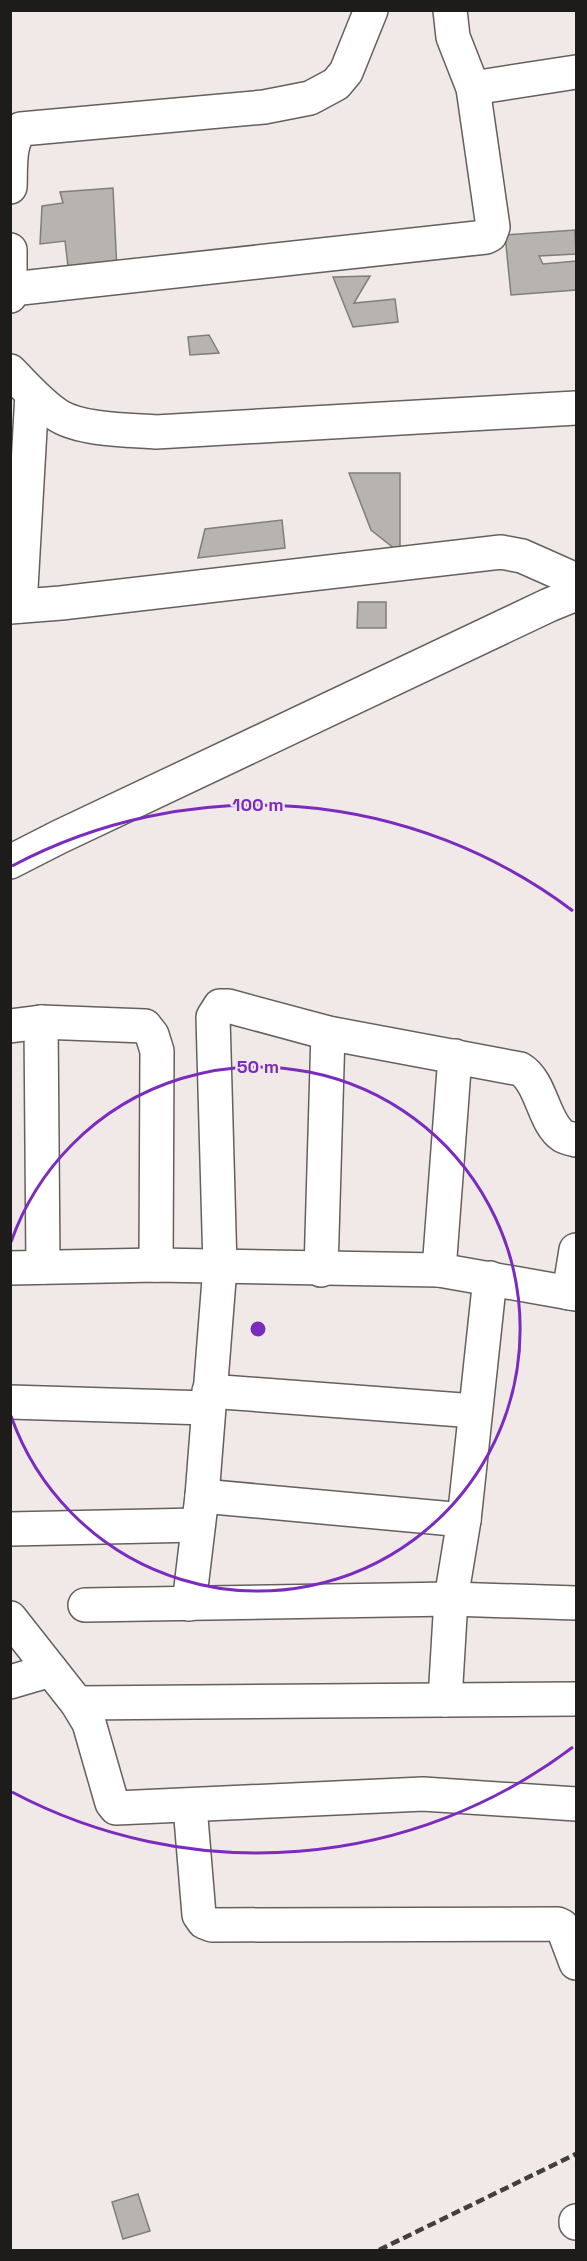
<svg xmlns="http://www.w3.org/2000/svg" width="587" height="2261" viewBox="0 0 587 2261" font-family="'Space Grotesk',sans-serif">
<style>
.building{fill:#b7b4af;stroke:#817e79;stroke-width:1.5}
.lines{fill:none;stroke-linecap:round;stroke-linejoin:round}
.minor-casing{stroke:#65605d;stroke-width:36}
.minor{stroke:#fff;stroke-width:33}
.rail{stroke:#42403e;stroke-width:4.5;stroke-dasharray:9 4.5;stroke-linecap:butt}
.ring{fill:none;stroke:#7b2cbf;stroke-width:3}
.centre{fill:#7b2cbf;stroke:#f0e9e7;stroke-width:3}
.ring-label{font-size:18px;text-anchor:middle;font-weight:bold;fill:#7b2cbf;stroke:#f0e9e7;stroke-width:4.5;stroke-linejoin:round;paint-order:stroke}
</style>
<rect width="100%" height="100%" fill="#f0e9e7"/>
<g class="building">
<path d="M113,188L117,271L69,275L65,241L40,244L42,206L63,203L60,192Z"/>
<path d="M575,230L576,254L539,256L543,264L576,261V290L511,295L505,235Z"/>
<path d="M370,276L354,303L395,299L398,322L353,327L333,277Z"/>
<path d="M209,335L219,353L190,355L188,337Z"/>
<path d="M349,473H400V553L371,530Z"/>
<path d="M282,520L285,548L198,558L205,529Z"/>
<path d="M358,602H386V628H357Z"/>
<path d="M138,2194L150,2231L123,2239L112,2202Z"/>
</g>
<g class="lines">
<defs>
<g id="minor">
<path d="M473,88L576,72"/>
<path d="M10,187C11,168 8,144 21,129L264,107L310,98L336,84L346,72L371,10"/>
<path d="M10,250V296"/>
<path d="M12,289L486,237L490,235L493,227L473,88L453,37L450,10"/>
<path d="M10,371C25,386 41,405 59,416C82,430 129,430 156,432L576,408"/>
<path d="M20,606L32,394"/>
<path d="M10,607L61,603L501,552L522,556L576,580"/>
<path d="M10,862L59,837L549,605L576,594"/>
<path d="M41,1022L43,1267"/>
<path d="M10,1026L41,1022L145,1026L152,1035L157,1051L156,1265"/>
<path d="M10,1268L156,1265L439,1270L576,1294"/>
<path d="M321,1270L328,1033"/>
<path d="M439,1270L455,1056"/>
<path d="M569,1293L576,1250"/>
<path d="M209,1391L475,1411"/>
<path d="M10,1402L207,1408"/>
<path d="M202,1496L464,1520"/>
<path d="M10,1529L198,1525"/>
<path d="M189,1604L202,1496L220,1267L213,1017L220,1006H228L328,1033L520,1069C542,1082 543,1123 563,1136C567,1138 572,1139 576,1140"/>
<path d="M85,1605L451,1599L576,1603"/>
<path d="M10,1618L77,1703L89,1723L112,1803L116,1808L423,1794L576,1804"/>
<path d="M10,1682L51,1670"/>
<path d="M445,1700L451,1599L464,1520L490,1278"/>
<path d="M77,1703L576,1699"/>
<path d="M190,1806L199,1915L204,1922L212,1925L558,1924L562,1926L576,1963"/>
<path d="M576,2221V2223"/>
</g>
</defs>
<use href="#minor" class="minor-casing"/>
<use href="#minor" class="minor"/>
<path class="rail" d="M379,2250L576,2154"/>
</g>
<g class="ring">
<path d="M11 1242A262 262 0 1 1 11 1416"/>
<path d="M573 1747A524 524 0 0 1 12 1792M12 866A524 524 0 0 1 573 911"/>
</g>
<circle cx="258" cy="1329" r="9" class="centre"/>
<g class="ring-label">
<text x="258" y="811">100 m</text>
<text x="258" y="1073">50 m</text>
</g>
<rect width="587" height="2261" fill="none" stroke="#1e1c1b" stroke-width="24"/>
</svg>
